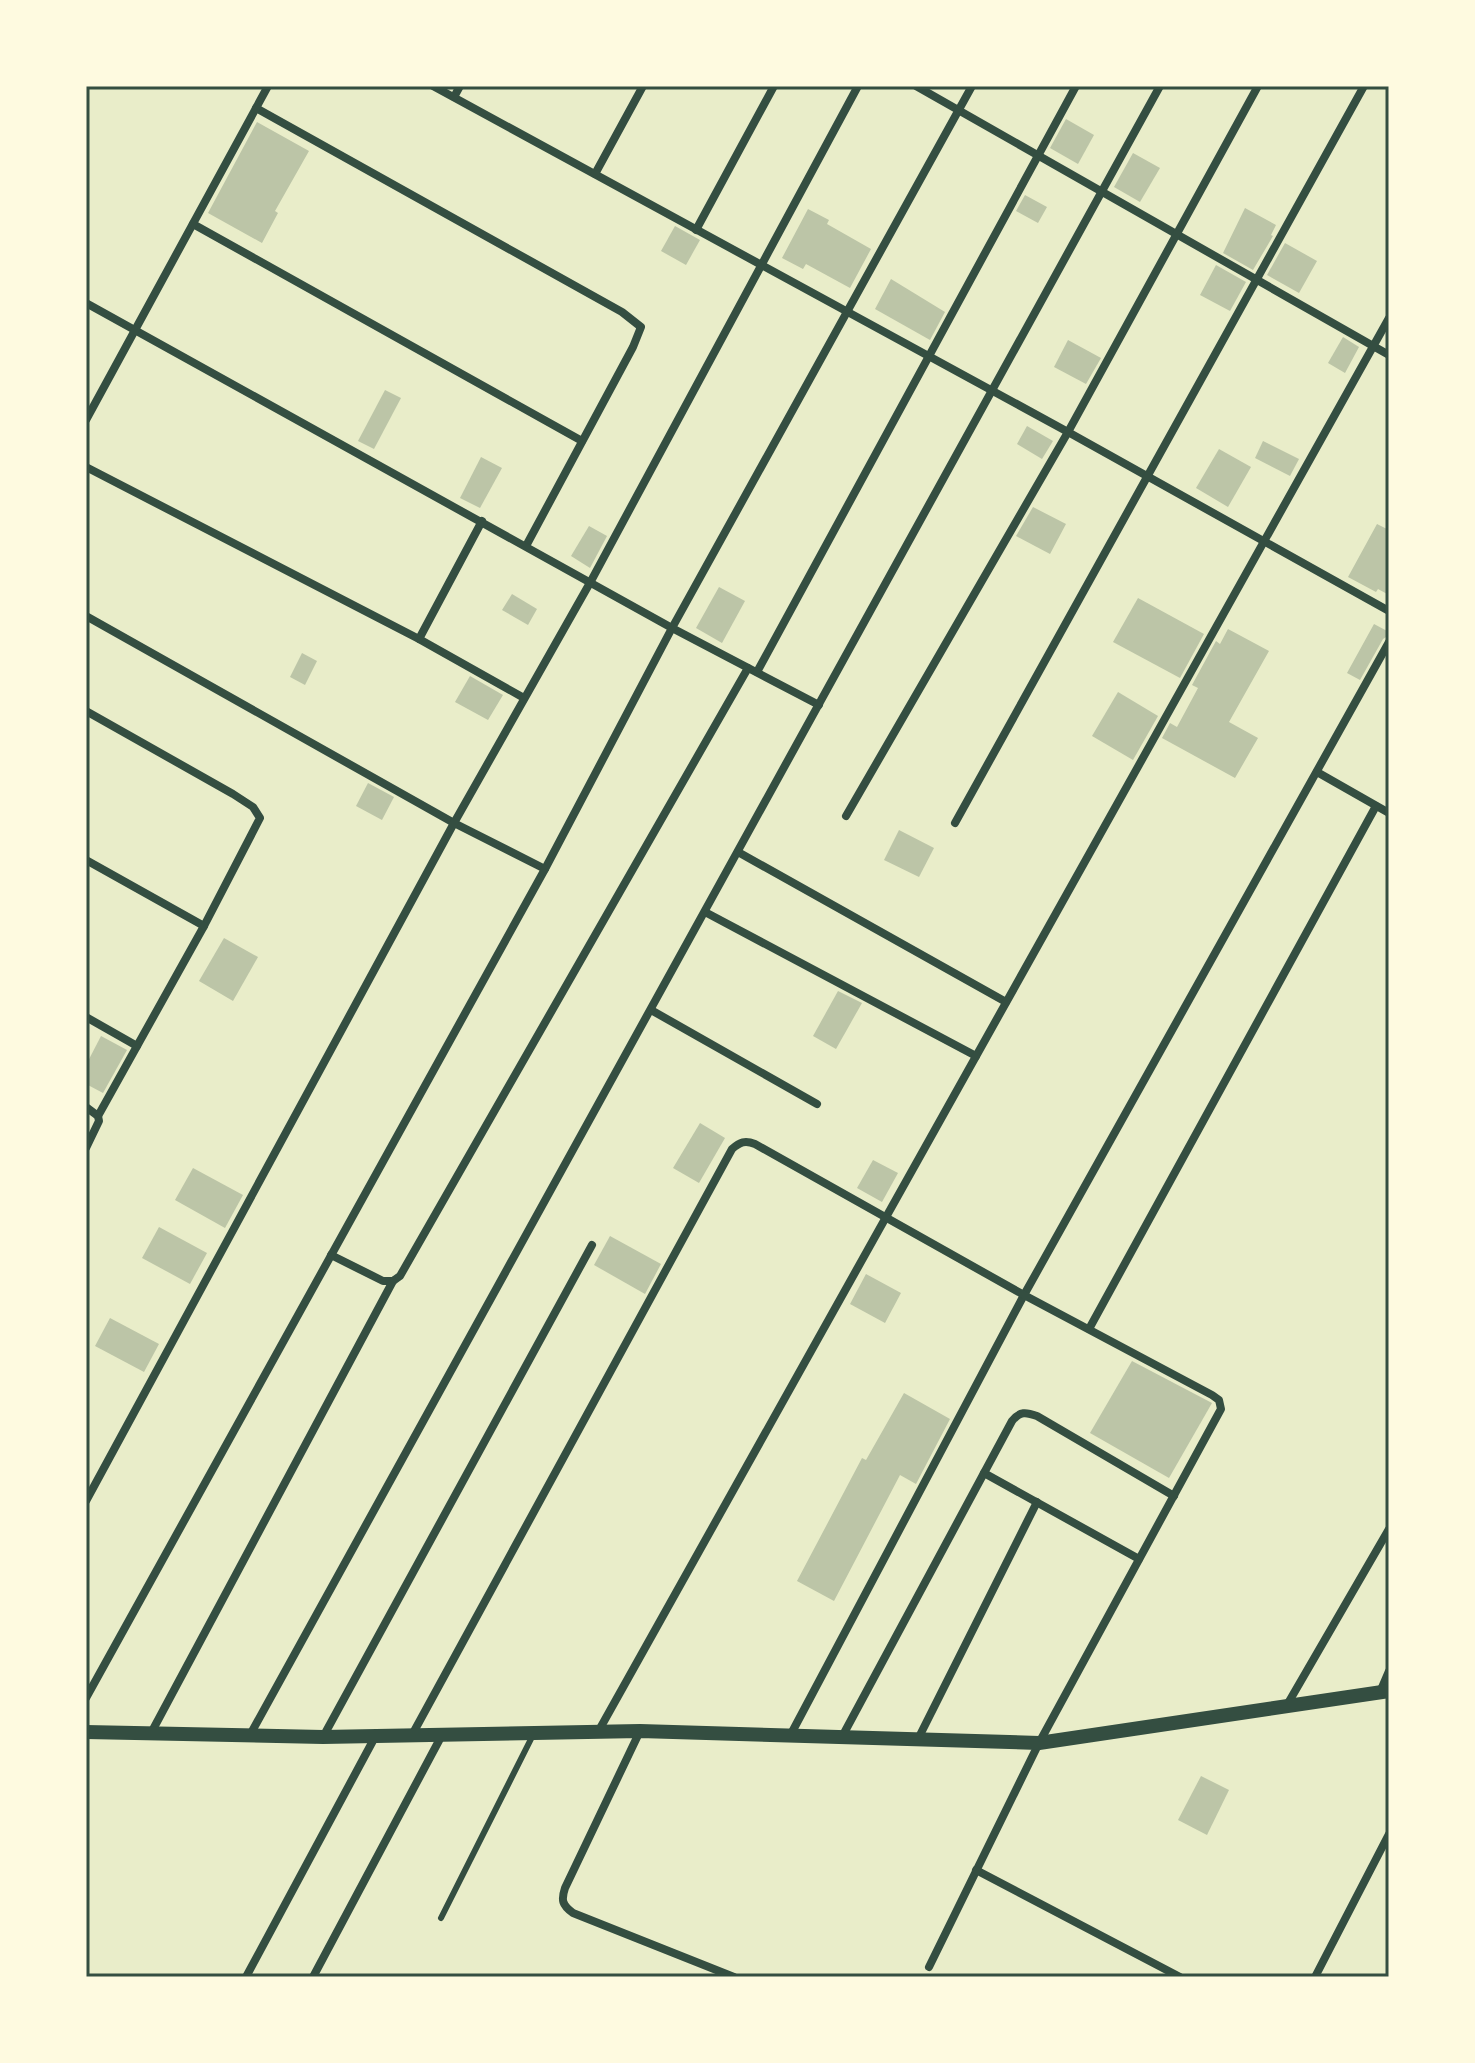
<svg xmlns="http://www.w3.org/2000/svg" width="1475" height="2063" viewBox="0 0 1475 2063" font-family="'Open Sans',sans-serif">
<style>
.building{fill:#bcc5a7}
.lines{fill:none;stroke-linecap:round;stroke-linejoin:round}
.service{stroke:#344e41;stroke-width:6}
.minor{stroke:#344e41;stroke-width:8}
.tertiary{stroke:#344e41;stroke-width:14}
.neatline{fill:none;stroke:#344e41;stroke-width:3}
</style>
<rect width="100%" height="100%" fill="#e9edc9"/>
<g class="building">
<path d="M1066,119L1094,135L1078,164L1050,148Z"/>
<path d="M257,122L309,151L275,211L278,213L262,243L208,213Z"/>
<path d="M1133,153L1160,168L1140,202L1114,187Z"/>
<path d="M1025,195L1047,207L1038,223L1016,211Z"/>
<path d="M1245,208L1276,225L1271,235L1273,236L1253,270L1223,253Z"/>
<path d="M808,209L829,220L827,224L871,249L850,288L806,264L803,269L782,258Z"/>
<path d="M675,226L700,240L686,265L661,251Z"/>
<path d="M1285,243L1317,261L1299,293L1267,275Z"/>
<path d="M1216,265L1246,282L1230,311L1200,295Z"/>
<path d="M891,279L945,312L930,340L875,309Z"/>
<path d="M1343,337L1359,347L1345,373L1328,363Z"/>
<path d="M1068,340L1101,358L1086,384L1054,367Z"/>
<path d="M385,390L401,398L374,449L358,441Z"/>
<path d="M1027,426L1053,441L1042,459L1017,444Z"/>
<path d="M1263,441L1299,459L1290,476L1255,458Z"/>
<path d="M1219,449L1251,467L1228,507L1196,488Z"/>
<path d="M481,457L502,468L480,508L460,498Z"/>
<path d="M1033,507L1066,524L1050,554L1016,536Z"/>
<path d="M1377,524L1389,530V595L1378,589L1376,592L1348,577Z"/>
<path d="M589,526L607,536L590,568L571,556Z"/>
<path d="M719,587L745,601L722,643L696,628Z"/>
<path d="M512,594L537,609L528,625L502,610Z"/>
<path d="M1138,598L1204,634L1180,678L1113,642Z"/>
<path d="M1374,624L1389,632V635L1383,639L1360,680L1347,673Z"/>
<path d="M1228,629L1269,651L1229,722L1258,738L1235,778L1162,738L1170,723L1177,727L1198,688L1192,685L1216,641L1220,644Z"/>
<path d="M302,653L317,661L305,685L290,677Z"/>
<path d="M470,676L503,695L488,720L455,702Z"/>
<path d="M1118,692L1158,716L1133,760L1092,736Z"/>
<path d="M368,783L394,797L382,820L356,806Z"/>
<path d="M899,830L934,848L919,877L884,860Z"/>
<path d="M224,938L258,957L233,1001L199,981Z"/>
<path d="M838,991L862,1003L836,1049L813,1036Z"/>
<path d="M101,1036L127,1050L103,1093L86,1084V1065Z"/>
<path d="M700,1123L725,1138L699,1183L673,1168Z"/>
<path d="M873,1160L898,1173L882,1202L857,1188Z"/>
<path d="M193,1168L243,1195L225,1228L175,1200Z"/>
<path d="M159,1227L207,1253L190,1284L142,1258Z"/>
<path d="M610,1236L661,1264L645,1294L594,1265Z"/>
<path d="M866,1274L901,1293L885,1323L850,1304Z"/>
<path d="M110,1318L159,1344L144,1372L95,1346Z"/>
<path d="M1132,1361L1212,1403L1169,1478L1090,1433Z"/>
<path d="M904,1393L950,1419L916,1484L900,1475L834,1601L797,1581L862,1458L866,1460Z"/>
<path d="M1201,1776L1229,1790L1207,1835L1178,1820Z"/>
</g>
<g class="lines">
<path class="service" d="M441,1918L534,1733"/>
<g class="minor">
<path d="M433,86L1068,432L1389,611"/>
<path d="M916,86L1389,355"/>
<path d="M454,97L460,86"/>
<path d="M256,108L622,312L641,327L633,347L526,546"/>
<path d="M595,174L643,86"/>
<path d="M193,224L582,441"/>
<path d="M696,230L774,86"/>
<path d="M86,303L672,628L819,705"/>
<path d="M86,420L268,86"/>
<path d="M86,467L419,639L524,698"/>
<path d="M86,616L454,823L545,869"/>
<path d="M419,639L482,521"/>
<path d="M757,672L1076,86"/>
<path d="M86,711L233,794L253,807L260,818L204,926L98,1116"/>
<path d="M1317,772L1389,813"/>
<path d="M846,816L1068,432L1258,86"/>
<path d="M955,823L1364,86"/>
<path d="M738,852L1006,1002"/>
<path d="M86,860L204,926"/>
<path d="M705,912L976,1056"/>
<path d="M651,1010L817,1104"/>
<path d="M86,1017L137,1046"/>
<path d="M86,1107L98,1116L99,1121L86,1148"/>
<path d="M331,1255L383,1281H393L400,1276L748,668"/>
<path d="M1089,1329L1376,806"/>
<path d="M984,1473L1139,1559"/>
<path d="M86,1501L454,823L591,581L858,86"/>
<path d="M1380,1692L1389,1671"/>
<path d="M86,1698L545,869L672,628L972,86"/>
<path d="M1287,1705L1389,1529"/>
<path d="M640,1731L565,1888C561,1900 562,1905 573,1913L734,1977"/>
<path d="M598,1732L1389,318"/>
<path d="M791,1734L1024,1295L1389,642"/>
<path d="M150,1735L393,1281"/>
<path d="M250,1735L1160,86"/>
<path d="M412,1735L732,1149C740,1142 745,1140 755,1144L1024,1295L1212,1395L1219,1400L1221,1409L1039,1743L929,1967"/>
<path d="M843,1735L1012,1421C1020,1411 1026,1412 1037,1416L1174,1496"/>
<path d="M323,1737L592,1245"/>
<path d="M918,1739L1037,1502"/>
<path d="M976,1870L1180,1977"/>
<path d="M246,1977L375,1737"/>
<path d="M313,1977L442,1735"/>
<path d="M1315,1977L1389,1834"/>
</g>
<path class="tertiary" d="M86,1732L323,1737L640,1731L1039,1743L1389,1691"/>
</g>
<rect width="1475" height="2063" fill="none" stroke="#fefae0" stroke-width="176"/>
<rect x="88" y="88" width="1299" height="1887" class="neatline"/>
</svg>
